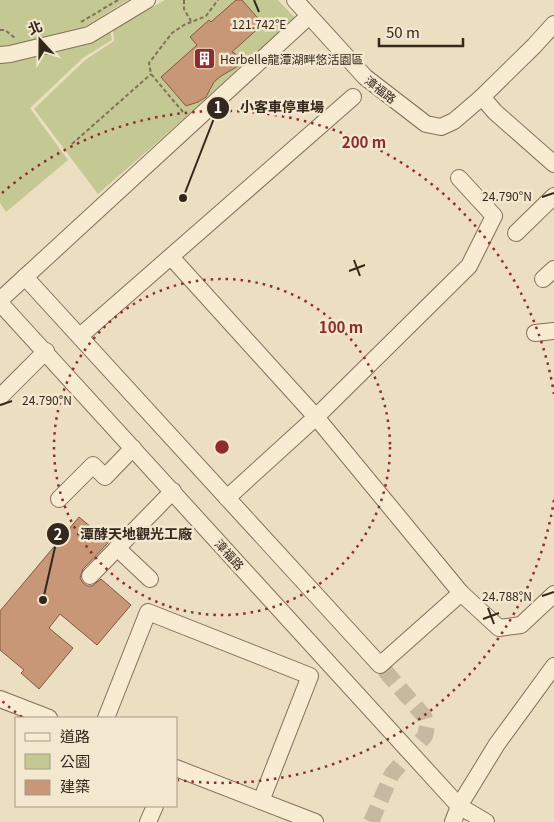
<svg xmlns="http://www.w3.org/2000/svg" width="554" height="822" viewBox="0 0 554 822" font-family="Georgia,'Noto Sans TC',serif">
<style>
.green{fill:#c4c994}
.building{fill:#c89777;stroke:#825840}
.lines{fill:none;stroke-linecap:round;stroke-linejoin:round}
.minor-tunnel{stroke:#c7b99f;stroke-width:16;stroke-dasharray:16 8;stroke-linecap:butt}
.minor-casing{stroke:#846f59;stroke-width:18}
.path{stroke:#846f59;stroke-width:2;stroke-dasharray:4 2.5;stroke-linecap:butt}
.minor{stroke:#f7ebd2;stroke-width:16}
.ticks{fill:none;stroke:#34271c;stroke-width:2}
.ring{fill:none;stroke:#902b2e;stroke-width:2.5;stroke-dasharray:2.5 5}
.labels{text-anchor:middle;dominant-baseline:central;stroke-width:5;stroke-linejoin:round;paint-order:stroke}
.poi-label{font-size:12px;fill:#34271c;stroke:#f3e8cf;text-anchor:start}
.street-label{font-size:12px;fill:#34271c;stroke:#f3e8cf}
.ticks-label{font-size:12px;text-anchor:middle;fill:#34271c;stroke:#f3e8cf;stroke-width:5;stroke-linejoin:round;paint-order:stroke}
.centre{fill:#902b2e;stroke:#f3e8cf;stroke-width:2.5}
.ring-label{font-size:15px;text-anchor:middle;font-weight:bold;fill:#902b2e;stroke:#f3e8cf;stroke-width:5;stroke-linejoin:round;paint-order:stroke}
.leader{fill:none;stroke:#34271c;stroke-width:2}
.callout-dot{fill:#34271c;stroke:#f3e8cf;stroke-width:2}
.mark-label{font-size:15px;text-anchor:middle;font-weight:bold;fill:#fff}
.callout-label{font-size:14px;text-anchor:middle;font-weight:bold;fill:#34271c;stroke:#f3e8cf;stroke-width:5;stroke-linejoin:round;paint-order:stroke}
</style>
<rect width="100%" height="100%" fill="#ecdec0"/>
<g class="green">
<path d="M0,0H128L71,35L0,50Z"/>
<path d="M165,0H278L297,20L98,194L34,109L85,60L114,41L113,29Z"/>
<path d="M110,30L112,40L83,58L30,108L68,160L6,212L0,203V62Z"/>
</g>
<g class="building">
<path d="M236,0H242L263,24L232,52L246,60L240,65L221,76L214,82L206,97L198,102L186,106L161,77L197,45L190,37L209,20L211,22Z"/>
<path d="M79,517L109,542L83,569L80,578L83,583L87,586H92L101,579L131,605L97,645L60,614L49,628L73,648L39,689L21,673L24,670L0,650V611Z"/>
</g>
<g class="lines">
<path class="minor-tunnel" d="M371,822L392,774L425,736L427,726L424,716L380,665"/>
<defs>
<g id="minor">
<path d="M295,0L365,77L426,124L441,127L454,121L482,97L495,112L554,164"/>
<path d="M0,55L10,54L89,35L147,0"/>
<path d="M482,97L534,46L554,24"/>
<path d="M516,233L554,196"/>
<path d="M171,257L316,417L461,593L499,628L521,625L554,594"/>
<path d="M25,277L380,665L461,593"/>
<path d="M543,279L554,269"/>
<path d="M0,300L309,16"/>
<path d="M0,303L459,806L486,822"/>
<path d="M535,333L554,331"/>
<path d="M80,336L353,97"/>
<path d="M0,397L46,351"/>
<path d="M227,498L316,417L469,266L494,216L459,178"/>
<path d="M59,499L93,465L105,477L133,448"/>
<path d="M117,548L150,579"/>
<path d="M90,576L173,491"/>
<path d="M0,699L49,718"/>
<path d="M106,718L148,612L310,676L261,801"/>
<path d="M176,768L315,822"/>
<path d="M148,822L155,806"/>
<path d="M453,822L459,806L497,744L554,666"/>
</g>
</defs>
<use href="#minor" class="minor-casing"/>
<g class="path">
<path d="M184,0V9L191,21"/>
<path d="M81,22L118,0"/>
<path d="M0,30H5L15,38"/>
<path d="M183,112L151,74L149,63L172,33L184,25L206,16L218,0"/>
<path d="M72,144L151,74"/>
</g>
<use href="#minor" class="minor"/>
</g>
<path class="ticks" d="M254,0L259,12M542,197L554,193M354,260L360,276M349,271L365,265M0,405L12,401M542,596L554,592M488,608L494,624M483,619L499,613"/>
<g class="ring">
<circle cx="222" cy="447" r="168"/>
<path d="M554 500A336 336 0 0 1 178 780M22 717A336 336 0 0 1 2 701M2 193A336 336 0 0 1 554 394"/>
</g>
<defs>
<symbol id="building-square" viewBox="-11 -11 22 22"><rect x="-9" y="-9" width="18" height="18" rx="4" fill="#902b2e" stroke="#f3e8cf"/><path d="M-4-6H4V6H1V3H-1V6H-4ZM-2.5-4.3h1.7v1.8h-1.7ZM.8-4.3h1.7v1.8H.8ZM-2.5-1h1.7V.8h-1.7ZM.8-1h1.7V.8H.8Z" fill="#fff"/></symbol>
</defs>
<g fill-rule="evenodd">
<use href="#building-square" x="192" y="46" width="25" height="25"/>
</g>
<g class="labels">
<g class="poi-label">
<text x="220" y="58">Herbelle龍潭湖畔悠活園區</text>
</g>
<g class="street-label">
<text transform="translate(381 89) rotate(38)">漳福路</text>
<text transform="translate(230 554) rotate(48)">漳福路</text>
</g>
</g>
<g class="ticks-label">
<text x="259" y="29">121.742°E</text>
<text x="507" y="201">24.790°N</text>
<text x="47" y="405">24.790°N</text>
<text x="507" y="601">24.788°N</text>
</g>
<circle cx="222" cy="447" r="8" class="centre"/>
<g class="ring-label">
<text x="364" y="148">200 m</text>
<text x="341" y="333">100 m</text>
</g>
<path class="leader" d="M183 198L218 108M43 600L58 534"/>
<g class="callout-dot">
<circle cx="183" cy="198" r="5"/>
<circle cx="43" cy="600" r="5"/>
<circle cx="218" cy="108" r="12"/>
<circle cx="58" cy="534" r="12"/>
</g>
<g class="mark-label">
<text x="218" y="113">1</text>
<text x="58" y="540">2</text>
</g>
<g class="callout-label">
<text x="282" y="112">小客車停車場</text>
<text x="136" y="539">潭酵天地觀光工廠</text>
</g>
<rect x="15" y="717" width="162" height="90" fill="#f3e8cf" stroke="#a79b87"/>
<rect x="25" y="733" width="25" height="8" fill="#f7ebd2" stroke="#a79b87"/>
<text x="60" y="742" font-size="15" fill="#34271c">道路</text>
<rect x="25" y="754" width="25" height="15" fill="#c4c994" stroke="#a79b87"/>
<text x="60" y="767" font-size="15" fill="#34271c">公園</text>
<rect x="25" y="780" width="25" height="15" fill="#c89777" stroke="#a79b87"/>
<text x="60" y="792" font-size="15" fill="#34271c">建築</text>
<g transform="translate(40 40) rotate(339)" stroke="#f3e8cf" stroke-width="4" paint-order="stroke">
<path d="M0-4L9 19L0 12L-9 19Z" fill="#34271c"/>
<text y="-8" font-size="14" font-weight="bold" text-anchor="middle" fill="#34271c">北</text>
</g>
<path d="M379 38v8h84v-8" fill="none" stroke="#34271c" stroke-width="2.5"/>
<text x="386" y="38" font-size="15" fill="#34271c" stroke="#f3e8cf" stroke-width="4" paint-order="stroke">50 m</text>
</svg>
